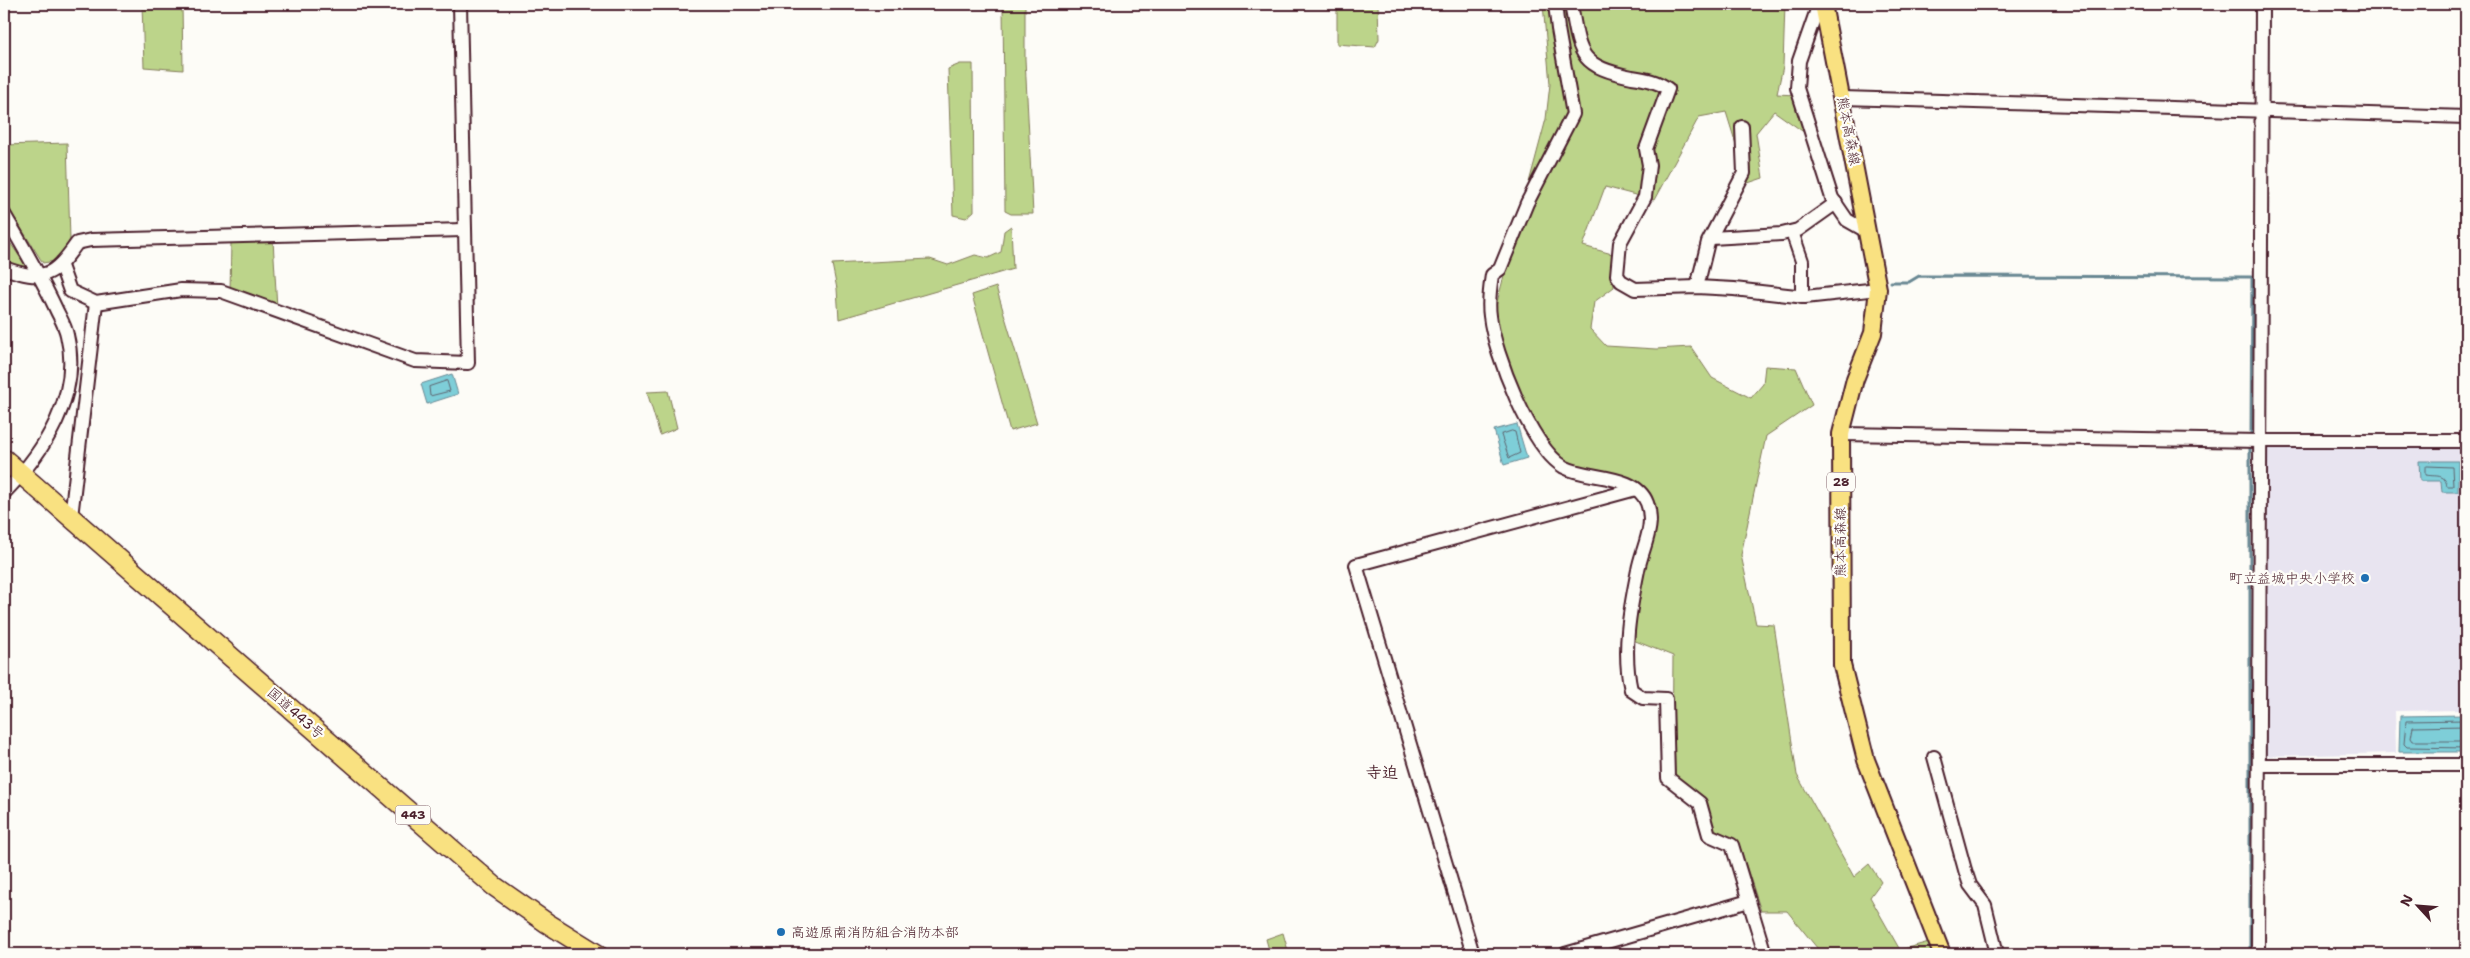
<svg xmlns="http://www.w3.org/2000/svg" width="2470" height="958" viewBox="0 0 2470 958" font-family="'Shantell Sans','Klee One',sans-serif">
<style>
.built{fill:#e8e4f0}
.green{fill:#bcd48a;stroke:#837a5a}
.water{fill:#7eced8;stroke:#698893}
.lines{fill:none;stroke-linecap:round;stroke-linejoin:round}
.shore{stroke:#5f6570;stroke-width:1}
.stream{stroke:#698893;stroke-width:3}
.minor-casing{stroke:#4a1f2b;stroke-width:16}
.major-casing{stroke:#4a1f2b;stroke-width:20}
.highway-casing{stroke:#4a1f2b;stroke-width:22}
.minor{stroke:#fdfcf7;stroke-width:12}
.major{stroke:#f9e181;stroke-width:16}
.highway{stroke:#f9e181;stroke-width:19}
.poi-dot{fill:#1f6fb2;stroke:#fdfcf7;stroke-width:2}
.labels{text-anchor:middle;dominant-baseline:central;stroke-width:4.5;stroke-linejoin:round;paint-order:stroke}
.shield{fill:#fdfcf7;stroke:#806168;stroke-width:1}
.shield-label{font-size:12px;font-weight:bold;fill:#4a1f2b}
.street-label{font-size:14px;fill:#4a1f2b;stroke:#fdfcf7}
.poi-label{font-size:14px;fill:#4a1f2b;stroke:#fdfcf7;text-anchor:end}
.quarter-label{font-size:16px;font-weight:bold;fill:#4a1f2b;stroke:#fdfcf7}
</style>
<rect width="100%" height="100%" fill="#fdfcf7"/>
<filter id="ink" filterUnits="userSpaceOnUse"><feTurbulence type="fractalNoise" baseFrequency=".02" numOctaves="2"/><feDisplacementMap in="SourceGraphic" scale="10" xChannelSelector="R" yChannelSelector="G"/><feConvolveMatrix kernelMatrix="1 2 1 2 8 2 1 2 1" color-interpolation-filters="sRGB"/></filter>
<g filter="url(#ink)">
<path class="built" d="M2263,445L2466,446V710L2395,711L2396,753L2266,756Z"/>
<g class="green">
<path d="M142,4H182L183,70L144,67Z"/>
<path d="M1003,4H1025V59L1033,214H1011L1005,211Z"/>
<path d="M1337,4H1378L1379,39L1375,47L1337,44Z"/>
<path d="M1543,4H1785L1783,66L1777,94L1796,95L1805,133L1774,111L1756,133L1763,178L1748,183L1726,112L1699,117L1654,200L1605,187L1583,246L1612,254L1614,287L1594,302L1590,329L1606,346L1656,349L1691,347L1712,378L1751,398L1763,384L1765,366L1796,368L1812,405L1766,436L1741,555L1756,624L1774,625L1797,775L1854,877L1869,864L1881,882L1870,897L1900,950L1929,942L1932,954H1822L1787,911H1761L1738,841L1714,831L1672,774L1673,656L1633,640L1642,568L1656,504L1635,482L1583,468L1561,459L1537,432L1512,381L1493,317L1546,119L1550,84Z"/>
<path d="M960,64H973L974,211L966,218L953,215L948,69Z"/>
<path d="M67,143L70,239L61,260L43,263L4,201V145Z"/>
<path d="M1011,226L1013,269L839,319L837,289L832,264L930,259L948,265L975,255L988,258L1001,252L1004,231Z"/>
<path d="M4,234L29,270L4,264Z"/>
<path d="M273,240L277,308L230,292L231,243Z"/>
<path d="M996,287L1037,423L1010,431L972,295Z"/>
<path d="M668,391L677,428L660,435L647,392Z"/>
<path d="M1283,933L1289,954H1270L1266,939Z"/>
</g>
<g class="water">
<path d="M452,374L458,394L427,404L421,384Z"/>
<path d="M1517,424L1527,458L1504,465L1494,430Z"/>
<path d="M2419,461H2458V492H2442L2441,481H2420Z"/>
<path d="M2465,715L2466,752H2399L2400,716Z"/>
</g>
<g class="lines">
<g class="shore">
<path d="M447,381L450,391L430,396L429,387Z"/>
<path d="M1512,431L1515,432L1520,453L1509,458L1501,435Z"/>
<path d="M2427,466L2452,467L2453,486H2447C2445,473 2436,477 2425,475V468Z"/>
<path d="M2466,720L2406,721L2404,744L2407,747L2466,748"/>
<path d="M2466,726L2413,727L2411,738L2413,741H2466"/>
</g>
<g class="stream">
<path d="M1891,282H1909L1919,276L2252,277L2251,438"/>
<path d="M2250,954V445"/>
</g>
<defs>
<g id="minor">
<path d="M1555,4L1558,29L1573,114L1527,203L1500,269L1492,275C1490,288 1488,303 1490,316C1494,353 1531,448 1564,467C1588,480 1636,473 1647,503C1656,526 1642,548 1638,570C1630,609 1622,651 1631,690L1643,698L1666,699L1668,778L1700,803L1709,835L1732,845L1765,954"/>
<path d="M1571,4C1580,54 1578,66 1632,77C1646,79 1657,81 1668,89L1646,149L1649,165L1645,197L1620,243L1617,275L1621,281L1635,289L1697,287L1734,289L1805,297L1878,289"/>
<path d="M1819,4L1799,61L1797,88L1832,198L1847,220L1868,232"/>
<path d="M1843,98L2466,117"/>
<path d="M4,214C22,245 40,275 55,307C59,316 65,325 67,335C82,395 44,452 4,493"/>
<path d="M1792,232L1802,261V297"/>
<path d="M1711,238L1782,234L1798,230L1836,203"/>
<path d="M61,266L70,291L96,303L181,290L221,291L415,361L468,363L460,4"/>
<path d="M4,268C44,282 53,277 77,243L91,240L463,230"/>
<path d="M1697,287L1708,242L1744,173L1742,127"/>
<path d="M1841,434L2259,441H2466"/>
<path d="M71,517L96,303"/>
<path d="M1934,757L1965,870L1970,885L1985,905L1997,954"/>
<path d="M2259,765H2466"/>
<path d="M1473,954L1356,565L1636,489"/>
<path d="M1565,954L1749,901"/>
<path d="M2258,954L2262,4"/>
</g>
<path id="major" d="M1823,4L1878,289L1873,333L1855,379L1841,434L1842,665L1866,760L1942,954"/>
<path id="highway" d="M4,459L494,886L547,923L597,954"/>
</defs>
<use href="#minor" class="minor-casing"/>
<use href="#major" class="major-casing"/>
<use href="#highway" class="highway-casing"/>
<use href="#minor" class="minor"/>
<use href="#major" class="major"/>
<use href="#highway" class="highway"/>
</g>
</g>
<g class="poi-dot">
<circle cx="2365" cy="578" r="5"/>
<circle cx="781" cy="932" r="5"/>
</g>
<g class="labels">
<g class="shield">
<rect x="1827" y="472.5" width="28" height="19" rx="4"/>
<rect x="395.5" y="805.5" width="35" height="19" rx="4"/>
</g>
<g class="shield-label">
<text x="1841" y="482">28</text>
<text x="413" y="815">443</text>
</g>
<g class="street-label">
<text transform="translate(1849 131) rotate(79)">熊本高森線</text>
<text transform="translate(1840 542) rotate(-90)">熊本高森線</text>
<text transform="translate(296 713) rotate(41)">国道443号</text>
</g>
<g class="poi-label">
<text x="2355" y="578">町立益城中央小学校</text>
<text x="791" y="932" text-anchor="start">高遊原南消防組合消防本部</text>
</g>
<g class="quarter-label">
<text x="1382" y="772">寺迫</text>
</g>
</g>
<rect width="2470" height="958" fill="none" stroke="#fdfcf7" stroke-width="20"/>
<rect x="10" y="10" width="2450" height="938" fill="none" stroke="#4a1f2b" stroke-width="2" filter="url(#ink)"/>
<g transform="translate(2418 906) rotate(296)" stroke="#fdfcf7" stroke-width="4" paint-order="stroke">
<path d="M0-4L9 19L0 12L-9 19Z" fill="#4a1f2b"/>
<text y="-8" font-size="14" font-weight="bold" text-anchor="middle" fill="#4a1f2b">N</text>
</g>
</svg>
